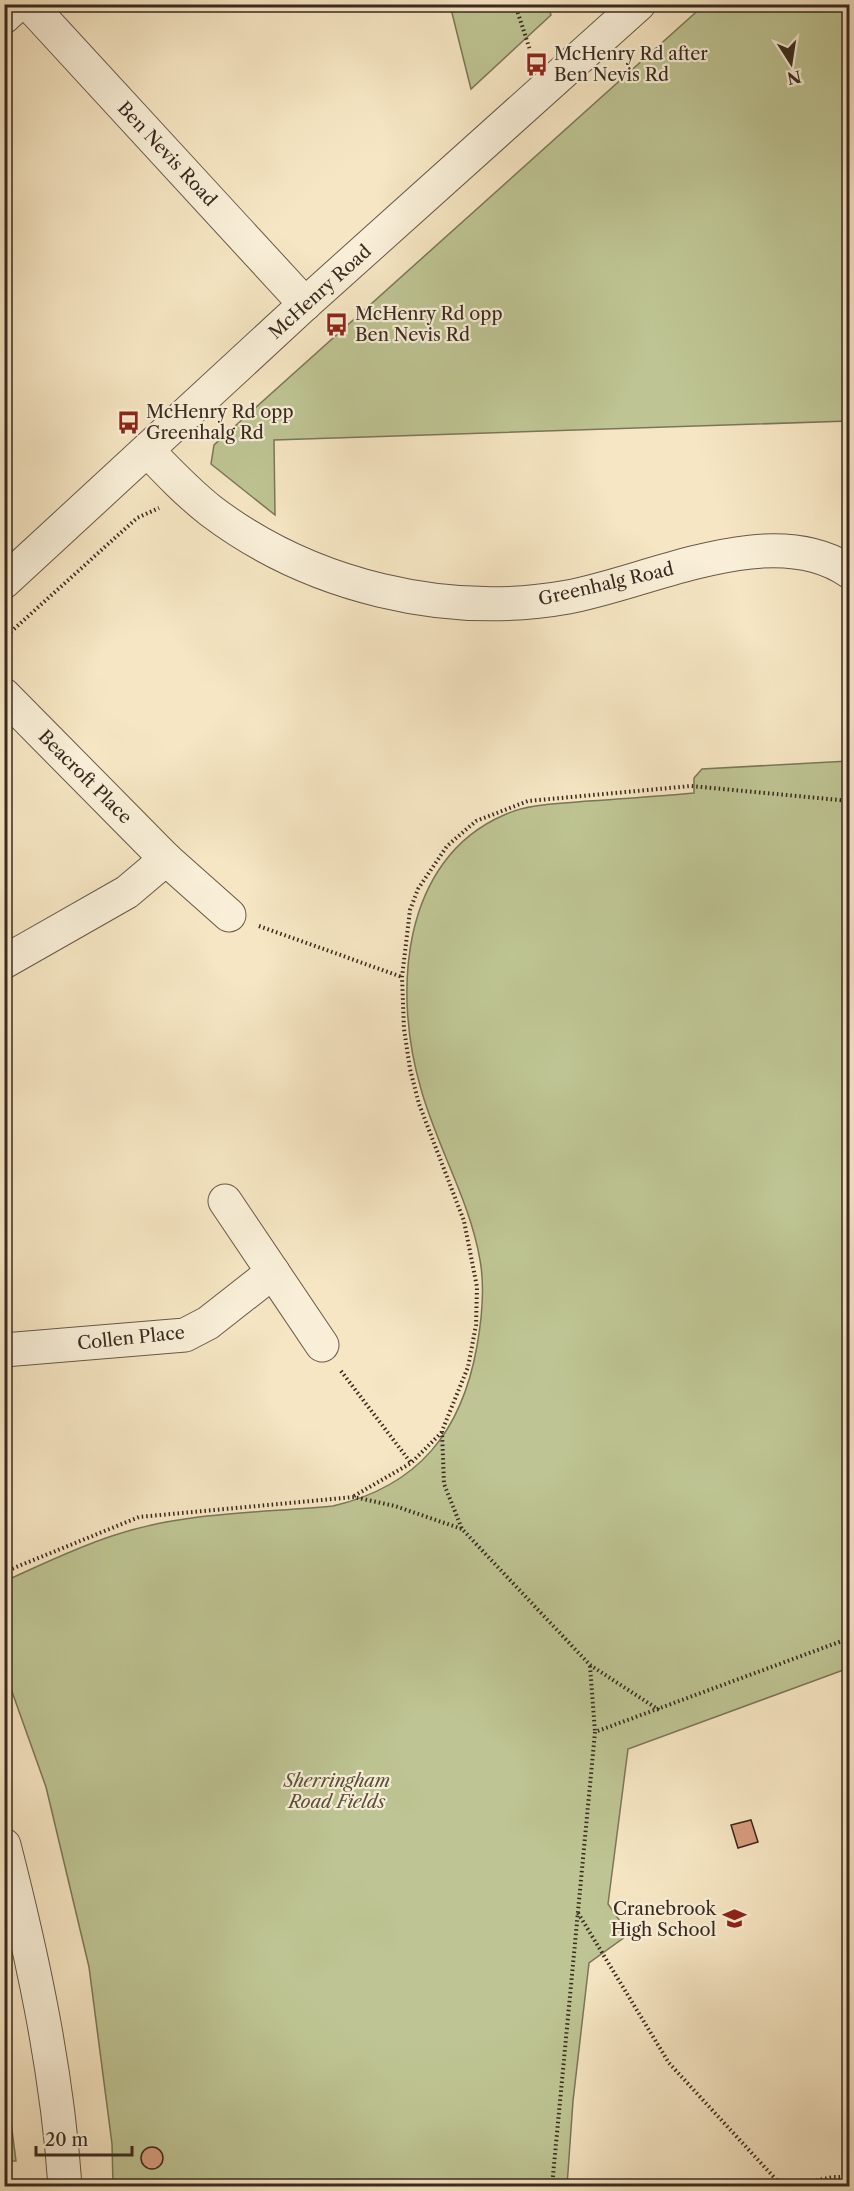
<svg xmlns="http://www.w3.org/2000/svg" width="854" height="2191" viewBox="0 0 854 2191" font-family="'Libre Caslon Text',serif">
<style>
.green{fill:#bec493;stroke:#7b7659;stroke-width:1.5}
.building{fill:#d99d7f;stroke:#38291f;stroke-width:1.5}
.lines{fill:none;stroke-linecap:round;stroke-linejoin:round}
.minor-casing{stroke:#685848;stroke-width:35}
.path{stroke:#38291f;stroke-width:4;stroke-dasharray:1.5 3;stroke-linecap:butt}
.minor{stroke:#f9efd8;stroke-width:33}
.labels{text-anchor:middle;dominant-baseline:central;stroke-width:4.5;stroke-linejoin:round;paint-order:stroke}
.poi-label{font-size:18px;fill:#38291f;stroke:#f9efd8;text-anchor:start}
.street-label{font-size:18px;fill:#38291f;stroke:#f9efd8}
.park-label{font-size:18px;font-style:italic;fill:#5a503c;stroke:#f9efd8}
</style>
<rect width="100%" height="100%" fill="#f6e6c3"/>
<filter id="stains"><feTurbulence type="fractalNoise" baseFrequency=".00333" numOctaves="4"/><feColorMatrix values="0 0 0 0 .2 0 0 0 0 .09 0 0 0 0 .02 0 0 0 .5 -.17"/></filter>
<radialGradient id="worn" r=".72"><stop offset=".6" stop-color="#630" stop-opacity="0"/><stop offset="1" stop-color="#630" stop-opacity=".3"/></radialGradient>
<g class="green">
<path d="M450,5H548L551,15L471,89Z"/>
<path d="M704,5H849V421L274,440L275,515L211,464L214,445Z"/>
<path d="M849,761V1668L628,1749L608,1904L629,1934L589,1963L573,2101L567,2186H113L112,2144L89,1967L46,1787L5,1672V1581C41,1565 77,1547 115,1535C184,1512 261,1513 333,1506C419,1486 462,1431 477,1346C482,1318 485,1288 480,1260C470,1201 437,1147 421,1089C393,994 400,860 504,815C530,803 560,804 588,801C623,799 659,796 694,793V778L702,769Z"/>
<path d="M4,2068L16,2161H5Z"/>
</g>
<g class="building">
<path d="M751,1820L758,1842L738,1848L731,1825Z"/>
<circle cx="152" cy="2158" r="11"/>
</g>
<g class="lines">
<defs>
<g id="minor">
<path d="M29,4L305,304"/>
<path d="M4,17L18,4"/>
<path d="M148,451C168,472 188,493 211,511C310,586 446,619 568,597C650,582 773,518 850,572"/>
<path d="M4,582L305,304L639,4"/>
<path d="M4,695L166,859L229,915"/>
<path d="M4,962L127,892L166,859"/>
<path d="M225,1201L322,1345"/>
<path d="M4,1350L185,1335L208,1323L273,1272"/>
<path d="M4,1845C33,1958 57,2070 65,2186"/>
</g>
</defs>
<use href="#minor" class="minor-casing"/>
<g class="path">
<path d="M515,4L530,50"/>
<path d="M4,638L137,518L159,508"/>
<path d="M259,926L402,977"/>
<path d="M341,1371L411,1463"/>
<path d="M354,1496L411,1463L442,1432"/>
<path d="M4,1572L139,1517L354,1497L395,1506L462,1529"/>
<path d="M590,1666L595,1732"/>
<path d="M659,1710L590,1665L462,1529L444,1484L442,1431L468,1367L476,1325L477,1287L464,1221L419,1104L410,1069L404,1029L402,977L410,910L418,889L447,846L476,821L528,801L691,786L850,801"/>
<path d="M4,1712L10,1727"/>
<path d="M578,1913L669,2063L782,2186"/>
<path d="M4,2067H10"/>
<path d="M552,2186L595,1732L850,1638"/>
<path d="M790,2186L833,2177H850"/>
</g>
<use href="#minor" class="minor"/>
</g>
<defs>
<symbol id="bus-bare" viewBox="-9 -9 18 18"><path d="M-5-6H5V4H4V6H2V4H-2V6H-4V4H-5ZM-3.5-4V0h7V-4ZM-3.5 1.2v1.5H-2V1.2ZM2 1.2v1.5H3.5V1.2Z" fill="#8f2418" stroke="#f9efd8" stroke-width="2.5" paint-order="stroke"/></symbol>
<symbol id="school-bare" viewBox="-9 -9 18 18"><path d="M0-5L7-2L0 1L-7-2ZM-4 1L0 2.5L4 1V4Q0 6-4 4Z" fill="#8f2418" stroke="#f9efd8" stroke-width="2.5" paint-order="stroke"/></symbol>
</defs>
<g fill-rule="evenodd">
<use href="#bus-bare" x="520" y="48" width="33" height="33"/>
<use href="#bus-bare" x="320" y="308" width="33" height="33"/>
<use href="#bus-bare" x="112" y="406" width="33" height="33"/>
<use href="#school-bare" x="718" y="1902" width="33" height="33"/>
</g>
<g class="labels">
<g class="poi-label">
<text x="554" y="54">McHenry Rd after<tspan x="554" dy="21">Ben Nevis Rd</tspan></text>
<text x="355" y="314">McHenry Rd opp<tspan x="355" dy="21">Ben Nevis Rd</tspan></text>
<text x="146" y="412">McHenry Rd opp<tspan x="146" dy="21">Greenhalg Rd</tspan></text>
<text x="716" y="1909" text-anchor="end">Cranebrook<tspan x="716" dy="21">High School</tspan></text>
</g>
<g class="street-label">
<text transform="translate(167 154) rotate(47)">Ben Nevis Road</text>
<text transform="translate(320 292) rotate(-42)">McHenry Road</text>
<text transform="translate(606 584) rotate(-13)">Greenhalg Road</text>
<text transform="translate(85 777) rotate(45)">Beacroft Place</text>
<text transform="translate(131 1338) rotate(-6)">Collen Place</text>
</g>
<g class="park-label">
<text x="337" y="1781">Sherringham<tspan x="337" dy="21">Road Fields</tspan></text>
</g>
</g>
<rect width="854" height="2191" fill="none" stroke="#f6e6c3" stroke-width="24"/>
<rect x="6" y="6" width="842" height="2179" fill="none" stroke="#38291f" stroke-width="3"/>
<rect x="12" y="12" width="830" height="2167" fill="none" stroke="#38291f" stroke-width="1.5"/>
<g transform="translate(791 63) rotate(168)" stroke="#f9efd8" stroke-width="4.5" paint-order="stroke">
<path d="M0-4.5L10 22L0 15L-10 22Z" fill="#38291f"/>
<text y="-9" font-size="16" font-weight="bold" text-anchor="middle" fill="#38291f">N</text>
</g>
<path d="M36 2146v9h96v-9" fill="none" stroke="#38291f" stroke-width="3"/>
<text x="45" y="2146" font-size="18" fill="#38291f" stroke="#f9efd8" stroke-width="4.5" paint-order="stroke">20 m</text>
<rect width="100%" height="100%" filter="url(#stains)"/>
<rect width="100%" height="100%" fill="url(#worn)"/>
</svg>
